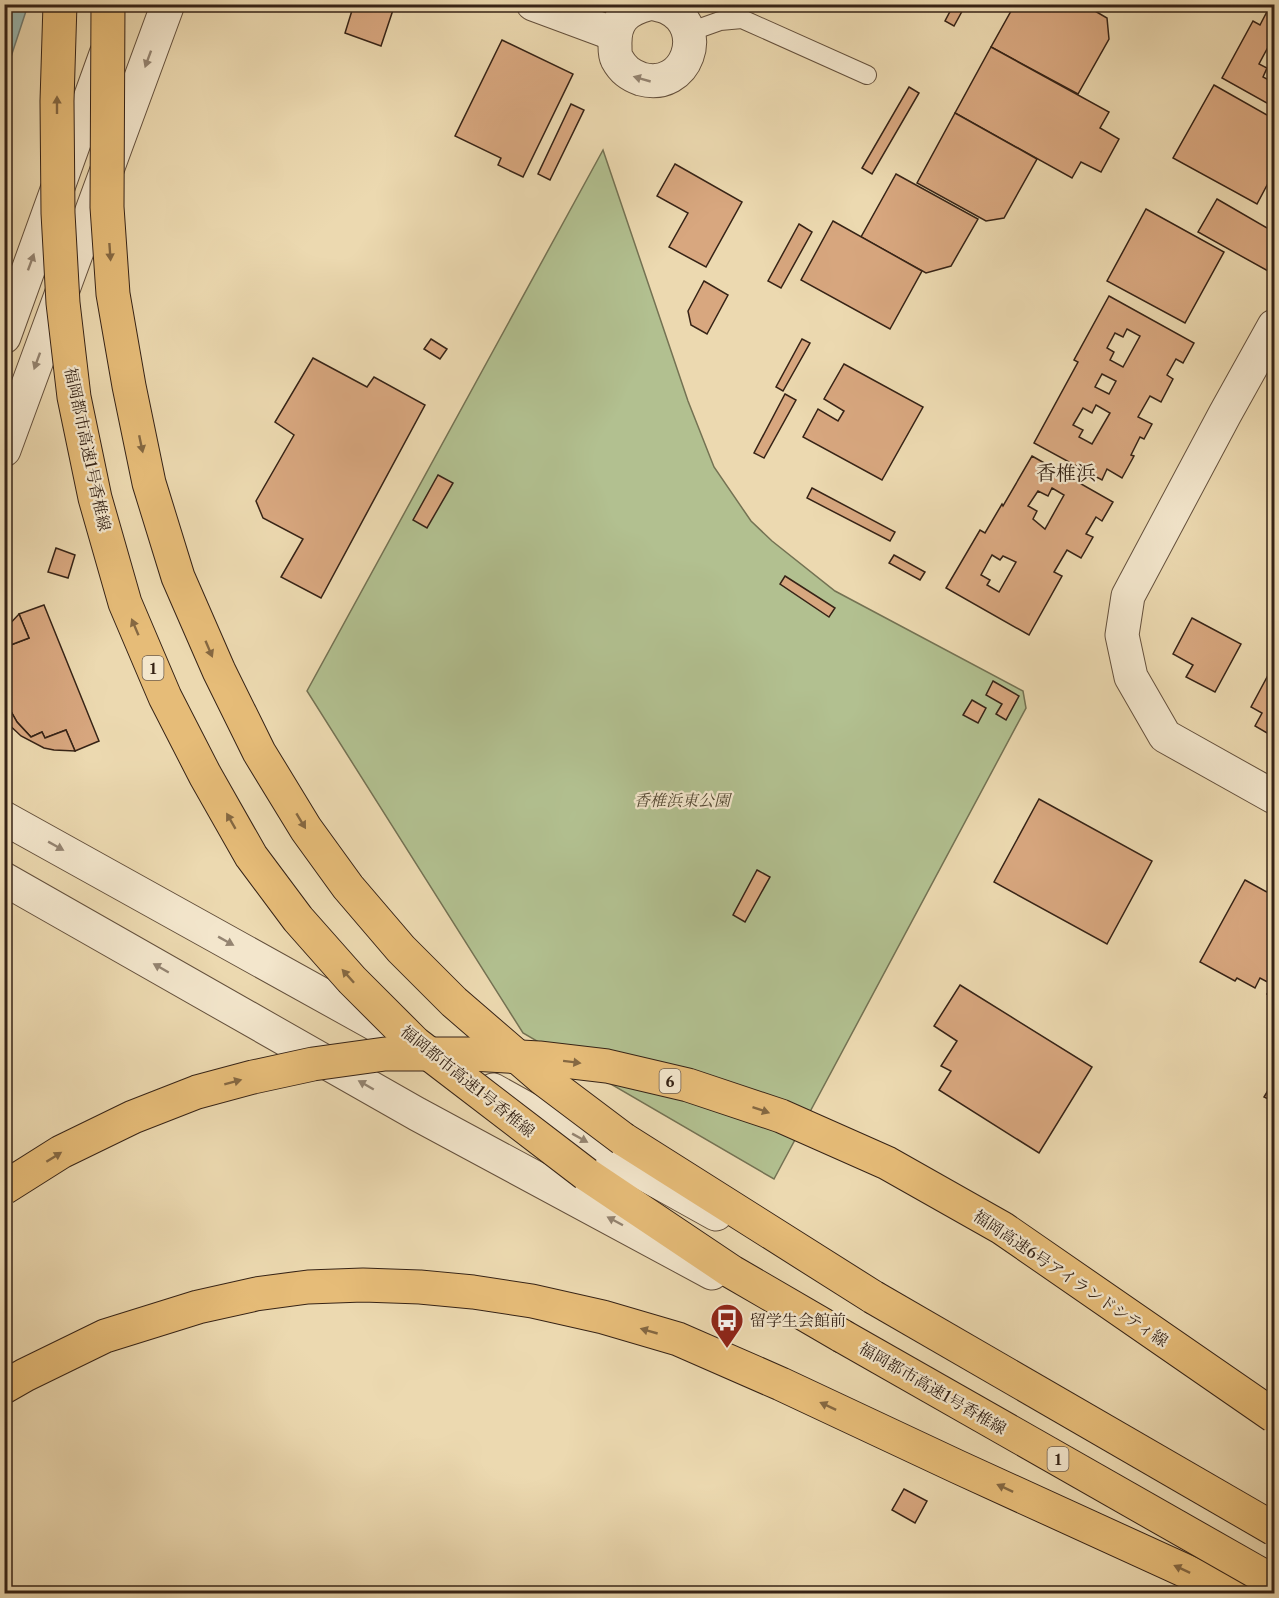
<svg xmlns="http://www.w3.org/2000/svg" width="1279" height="1598" viewBox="0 0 1279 1598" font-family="'Libre Caslon Text','Noto Serif JP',serif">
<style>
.green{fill:#b2c090;stroke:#747253;stroke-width:1.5}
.water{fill:#9ab9b2;stroke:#727d74;stroke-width:1.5}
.building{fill:#d8a77f;stroke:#362316;stroke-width:1.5;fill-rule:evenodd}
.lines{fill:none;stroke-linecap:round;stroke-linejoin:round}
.service-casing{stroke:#64503c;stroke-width:20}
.minor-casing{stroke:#64503c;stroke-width:35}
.tertiary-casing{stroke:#64503c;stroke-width:35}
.motorway-casing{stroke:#362316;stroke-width:35}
.service{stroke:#f3e6cc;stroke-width:18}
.minor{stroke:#f3e6cc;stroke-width:33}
.tertiary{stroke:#f3e6cc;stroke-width:33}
.motorway{stroke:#e6bc78;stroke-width:33}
.motorway-bridge-casing{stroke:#362316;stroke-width:35;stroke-linecap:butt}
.motorway-bridge{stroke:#e6bc78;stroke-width:33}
.oneway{fill:#948471}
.oneway2{fill:#856842}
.labels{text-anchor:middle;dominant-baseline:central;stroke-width:4.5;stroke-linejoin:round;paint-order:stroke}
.shield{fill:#f3e6cc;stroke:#6f5e4d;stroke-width:1.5}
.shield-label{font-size:15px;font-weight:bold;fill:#362316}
.street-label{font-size:16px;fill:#362316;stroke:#f3e6cc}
.park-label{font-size:16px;font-style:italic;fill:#554a34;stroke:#f3e6cc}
.poi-label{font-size:16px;fill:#362316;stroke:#f3e6cc;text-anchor:start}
.quarter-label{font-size:20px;fill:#362316;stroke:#f3e6cc}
</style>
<rect width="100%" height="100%" fill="#ecd9b0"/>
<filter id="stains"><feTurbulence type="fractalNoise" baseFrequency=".00333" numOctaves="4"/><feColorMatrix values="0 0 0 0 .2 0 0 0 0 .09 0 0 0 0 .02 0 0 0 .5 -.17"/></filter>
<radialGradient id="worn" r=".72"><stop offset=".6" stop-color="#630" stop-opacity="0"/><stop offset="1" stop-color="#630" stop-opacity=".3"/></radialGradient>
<path class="green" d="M603,150L688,401L714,467L751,521L772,541L835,591L1023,691L1026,708L774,1179L523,1033L307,691Z"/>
<path class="water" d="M5,4L28,5L5,75L4,5Z"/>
<g class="building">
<path d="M354,4H395L381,46L345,33Z"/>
<path d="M954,4H966L954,26L945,21Z"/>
<path d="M1015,4H1083L1107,18L1109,39L1078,94L991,47Z"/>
<path d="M1271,4H1274V53L1267,49L1259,64L1267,68L1263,77L1274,83V107L1222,78L1253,21L1260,25Z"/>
<path d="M502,40L573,74L523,177L498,165L501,158L455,136Z"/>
<path d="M991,47L1109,112L1100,128L1119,139L1101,172L1081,162L1072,178L955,113Z"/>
<path d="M1214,85L1274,119V172L1257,204L1173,158Z"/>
<path d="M909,87L919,93L872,174L862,168Z"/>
<path d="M571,104L584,110L550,180L538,174Z"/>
<path d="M955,113L1037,159L1004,218L986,221L917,183Z"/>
<path d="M675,164L742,202L706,267L669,247L688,213L657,196Z"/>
<path d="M896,174L978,219L951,266L926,273L861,237Z"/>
<path d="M1217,199L1274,232V260L1268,271L1198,232Z"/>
<path d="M1146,209L1224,252L1185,323L1107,281Z"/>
<path d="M833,221L922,271L890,329L801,280Z"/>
<path d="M799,224L812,232L781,288L768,281Z"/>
<path d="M704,281L728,295L707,334L691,325L688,311Z"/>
<path d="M1109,296L1194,343L1183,363L1176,359L1167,375L1173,379L1161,402L1150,396L1138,417L1152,424L1144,439L1140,437L1131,455L1134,456L1122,478L1107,469L1102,480L1034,443L1078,362L1074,360ZM1127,329L1140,336L1123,367L1110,360L1114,352L1107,348L1115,333L1123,337ZM1102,374L1116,381L1109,394L1095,387ZM1096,405L1110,413L1092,444L1079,437L1083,430L1073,425L1083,408L1092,413Z"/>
<path d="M431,339L447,349L440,359L424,349Z"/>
<path d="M802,339L810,343L783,391L776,387Z"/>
<path d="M313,358L367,387L374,377L425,405L321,598L281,577L303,539L263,518L256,501L294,435L275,422Z"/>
<path d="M844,364L923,407L882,480L803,437L818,409L838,421L844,411L824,399Z"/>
<path d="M785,394L796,400L764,458L754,453Z"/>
<path d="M1032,456L1113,502L1102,521L1096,517L1086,534L1093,537L1081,558L1067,550L1054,572L1062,576L1029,635L946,588L980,530L985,533L1002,504L1003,506ZM1052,488L1064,495L1045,529L1033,519L1037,511L1028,506L1038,491L1048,496ZM992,555L1000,560L1003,556L1016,562L999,592L987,585L990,580L981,575Z"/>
<path d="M438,475L453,483L427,528L413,520Z"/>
<path d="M812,488L895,532L890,541L807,498Z"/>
<path d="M56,548L75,555L68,578L48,572Z"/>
<path d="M894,555L925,572L920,580L889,563Z"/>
<path d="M785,576L835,608L829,617L780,584Z"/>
<path d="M44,605L99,741L75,751L66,730L45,738L42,732L31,737L17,722L4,699V658L11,656L8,646L29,638L19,614Z"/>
<path d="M19,614L29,638L8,646L11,656L4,658V630Z"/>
<path d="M1192,618L1241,644L1215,692L1186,677L1193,665L1173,654Z"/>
<path d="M1274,664V737L1255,726L1262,713L1251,707Z"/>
<path d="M993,681L1019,696L1006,720L996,714L1002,704L986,695Z"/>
<path d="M4,699L17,722L31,737L42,732L45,738L66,730L75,751L54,750L44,748L21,736L4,720Z"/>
<path d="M972,700L986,708L978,723L963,715Z"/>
<path d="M1039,799L1152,861L1107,944L994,882Z"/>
<path d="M757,870L770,877L745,922L733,915Z"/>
<path d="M1245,880L1274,896V998L1267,994L1273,985L1260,978L1255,988L1237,978L1235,981L1200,962Z"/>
<path d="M960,985L1092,1067L1039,1153L939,1090L951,1071L941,1066L957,1041L934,1026Z"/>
<path d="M1272,1084L1274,1085V1102L1264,1097Z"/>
<path d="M904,1489L927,1501L915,1523L892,1510Z"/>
</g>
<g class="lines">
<defs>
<path id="service" d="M689,32L720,21L742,19L867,75"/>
<g id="minor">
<path d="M533,4L614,34"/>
<path d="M648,4C625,10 614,21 615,46C615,51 615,55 617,59C623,70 630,75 641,79C687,92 709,28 668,8C664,6 659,5 655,4"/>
</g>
<g id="tertiary">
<path d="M1274,326L1225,414L1128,596L1122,635L1131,677L1165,736L1274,797"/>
<path d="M4,337L106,54"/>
<path d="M4,450L168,4"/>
<path d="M4,818L409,1043"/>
<path d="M4,879L417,1114L712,1273"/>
<path d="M493,1090L716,1214"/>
</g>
<g id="motorway">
<path d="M623,1139L873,1297"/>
<path d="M586,1174L732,1272L842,1336"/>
<path d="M4,1387L25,1375L105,1336L198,1307L256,1294L308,1287L363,1285L420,1287L473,1292L532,1301L603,1317L678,1339L781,1384L958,1467L1236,1594"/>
</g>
</defs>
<use href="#service" class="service-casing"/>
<use href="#minor" class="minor-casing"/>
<use href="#tertiary" class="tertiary-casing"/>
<use href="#motorway" class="motorway-casing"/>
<use href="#service" class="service"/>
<use href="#minor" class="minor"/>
<use href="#tertiary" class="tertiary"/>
<use href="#motorway" class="motorway"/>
<defs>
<g id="motorway-bridge">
<path d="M60,4L57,101L58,213L63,303L74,397L95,498L125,603L165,697L205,775L251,856L298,919L352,980L415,1043L586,1174"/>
<path d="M108,4L107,207L113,294L129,386L149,483L178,577L219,671L259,752L306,829L348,887L401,949L454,1002L542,1078L623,1139"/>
<path d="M4,1188L61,1152L133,1117L197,1092L253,1077L313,1064L385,1054H471L539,1058L607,1066L688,1085L781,1116L887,1163L1002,1228L1274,1416"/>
<path d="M873,1297L1274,1529"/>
<path d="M842,1336L1274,1582"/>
</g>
</defs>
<use href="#motorway-bridge" class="motorway-bridge-casing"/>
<use href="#motorway-bridge" class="motorway-bridge"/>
</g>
<defs><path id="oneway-solid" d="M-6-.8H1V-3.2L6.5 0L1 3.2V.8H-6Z" transform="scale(1.5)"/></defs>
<g class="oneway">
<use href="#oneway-solid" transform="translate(148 59) rotate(110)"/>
<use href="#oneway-solid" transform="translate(642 79) rotate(-164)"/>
<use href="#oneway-solid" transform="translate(31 262) rotate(-70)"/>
<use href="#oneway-solid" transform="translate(37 361) rotate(110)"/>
<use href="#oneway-solid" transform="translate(56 846) rotate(29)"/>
<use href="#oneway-solid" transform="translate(226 941) rotate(29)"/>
<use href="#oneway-solid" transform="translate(161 968) rotate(-150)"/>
<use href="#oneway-solid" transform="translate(366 1085) rotate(-150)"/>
<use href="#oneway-solid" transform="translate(580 1138) rotate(29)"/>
<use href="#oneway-solid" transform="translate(615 1221) rotate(-152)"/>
</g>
<g class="oneway2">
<use href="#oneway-solid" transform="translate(57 105) rotate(-90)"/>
<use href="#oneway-solid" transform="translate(110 252) rotate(86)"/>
<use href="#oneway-solid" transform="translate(141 444) rotate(78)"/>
<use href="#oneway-solid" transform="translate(135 627) rotate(-113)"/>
<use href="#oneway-solid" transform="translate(209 649) rotate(67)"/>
<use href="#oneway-solid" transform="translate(231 821) rotate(-120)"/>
<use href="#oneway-solid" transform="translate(301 821) rotate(59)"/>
<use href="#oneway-solid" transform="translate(348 976) rotate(-132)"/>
<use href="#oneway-solid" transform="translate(572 1062) rotate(7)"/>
<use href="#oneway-solid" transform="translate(233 1082) rotate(-15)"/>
<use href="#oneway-solid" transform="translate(761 1110) rotate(19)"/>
<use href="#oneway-solid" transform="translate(54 1157) rotate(-32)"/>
<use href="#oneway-solid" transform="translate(649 1331) rotate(-164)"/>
<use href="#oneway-solid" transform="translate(828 1406) rotate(-155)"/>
<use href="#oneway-solid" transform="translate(1005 1488) rotate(-155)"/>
<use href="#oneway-solid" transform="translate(1182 1569) rotate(-155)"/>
</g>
<defs>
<symbol id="bus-pin" viewBox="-11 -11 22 30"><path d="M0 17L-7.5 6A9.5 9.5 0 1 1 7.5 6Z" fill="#8f2418" stroke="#f3e6cc"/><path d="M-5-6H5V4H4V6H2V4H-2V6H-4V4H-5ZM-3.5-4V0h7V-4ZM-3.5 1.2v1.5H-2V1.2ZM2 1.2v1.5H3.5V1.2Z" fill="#fff"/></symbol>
</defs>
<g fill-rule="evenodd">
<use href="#bus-pin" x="708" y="1301" width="38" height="52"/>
</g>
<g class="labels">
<g class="shield">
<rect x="142.5" y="656" width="21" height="24" rx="4.5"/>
<rect x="659.5" y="1069" width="21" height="24" rx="4.5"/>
<rect x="1047.5" y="1447" width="21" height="24" rx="4.5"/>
</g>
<g class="shield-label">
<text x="153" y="668">1</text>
<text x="670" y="1081">6</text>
<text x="1058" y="1459">1</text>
</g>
<g class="street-label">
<text transform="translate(88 449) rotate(78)">福岡都市高速1号香椎線</text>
<text transform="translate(468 1081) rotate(39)">福岡都市高速1号香椎線</text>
<text transform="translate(1071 1278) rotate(34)">福岡高速6号アイランドシティ線</text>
<text transform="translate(933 1388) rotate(30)">福岡都市高速1号香椎線</text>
</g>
<g class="park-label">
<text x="682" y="800">香椎浜東公園</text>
</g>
<g class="poi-label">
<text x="750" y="1320">留学生会館前</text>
</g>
<g class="quarter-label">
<text x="1066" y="473">香椎浜</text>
</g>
</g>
<rect width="1279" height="1598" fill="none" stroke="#ecd9b0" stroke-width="24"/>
<rect x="6" y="6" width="1267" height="1586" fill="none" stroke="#362316" stroke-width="3"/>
<rect x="12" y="12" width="1255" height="1574" fill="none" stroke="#362316" stroke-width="1.5"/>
<rect width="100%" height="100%" filter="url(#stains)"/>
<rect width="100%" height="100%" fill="url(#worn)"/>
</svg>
